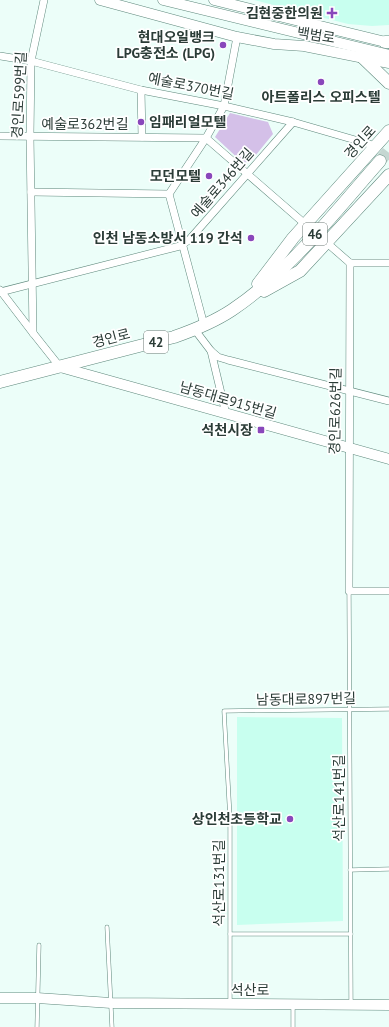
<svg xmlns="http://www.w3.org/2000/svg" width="389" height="1027" viewBox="0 0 389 1027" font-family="'PT Sans','Noto Sans KR',sans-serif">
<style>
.built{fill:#c8ffef}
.green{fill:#d4c0e8}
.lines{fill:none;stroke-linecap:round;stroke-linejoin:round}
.primary-tunnel{stroke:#c5d7d2;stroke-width:12;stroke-dasharray:12 6;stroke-linecap:butt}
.lane-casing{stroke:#5e887c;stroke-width:4.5}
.street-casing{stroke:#5e887c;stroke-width:8}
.secondary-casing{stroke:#5e887c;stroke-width:11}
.primary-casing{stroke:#5e887c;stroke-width:13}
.lane{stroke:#fff;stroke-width:3.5}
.street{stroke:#fff;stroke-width:7}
.secondary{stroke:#fff;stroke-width:10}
.primary{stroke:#fff;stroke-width:12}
.poi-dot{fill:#8947bb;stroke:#fff;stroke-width:1.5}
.labels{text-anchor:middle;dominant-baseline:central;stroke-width:3.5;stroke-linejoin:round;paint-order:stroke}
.shield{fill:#fff;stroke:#6b7673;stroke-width:1}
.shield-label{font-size:13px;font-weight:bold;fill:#2b3c37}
.poi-label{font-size:14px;font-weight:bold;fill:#2b3c37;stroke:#fff;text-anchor:end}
.street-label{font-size:14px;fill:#2b3c37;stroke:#fff}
</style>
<rect width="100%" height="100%" fill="#ecfef9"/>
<g class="built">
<path d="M254,0H389V25L372,26L348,24Z"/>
<path d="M237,717L342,718L343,921L237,925Z"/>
</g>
<path class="green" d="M230,113L268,122L273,134L251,161L243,163L215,137Z"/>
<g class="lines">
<path class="primary-tunnel" d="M380,161L389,150"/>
<defs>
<g id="lane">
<path d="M349,591L351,1004"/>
<path d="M350,870L389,869"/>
<path d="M107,927L112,1027"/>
<path d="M230,934H351"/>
<path d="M230,1003V818L224,711L389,709"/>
<path d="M37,1027L39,945"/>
<path d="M293,1027V1005"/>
</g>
<g id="street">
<path d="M44,0L31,61L30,136L33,333L60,367"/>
<path d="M0,56L31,61L141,90L224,106L293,122L376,146"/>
<path d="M141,90L142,137"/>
<path d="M0,136L206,138L305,224"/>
<path d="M31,192L169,194"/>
<path d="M327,243L350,263L349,591H389"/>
<path d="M350,263H389"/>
<path d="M0,290L33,333"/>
<path d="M0,292L180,246L189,240L293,122"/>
<path d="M204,325L169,194L206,138L224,106L237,37"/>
<path d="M195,330L211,351L226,414"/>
<path d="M211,351L218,357L228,360L389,401"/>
</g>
<g id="secondary">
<path d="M100,0L237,37L274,44L304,46L389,63"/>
<path d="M163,0L389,55"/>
<path d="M214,0L389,43"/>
<path d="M60,367L389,459"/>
<path d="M0,998H37L111,1003L389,1005"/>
</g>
<g id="primary">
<path d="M385,42H389"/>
<path d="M362,57L389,83"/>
<path d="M258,284L293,238L389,131"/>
<path d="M264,291L300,271L389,175"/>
<path d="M0,382L174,337C194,330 214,322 232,310C290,271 334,213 380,161"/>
</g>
</defs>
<use href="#lane" class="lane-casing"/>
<use href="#street" class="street-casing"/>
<use href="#secondary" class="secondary-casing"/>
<use href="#primary" class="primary-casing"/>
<use href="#lane" class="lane"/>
<use href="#street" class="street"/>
<use href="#secondary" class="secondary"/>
<use href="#primary" class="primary"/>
</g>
<g class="poi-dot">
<path d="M330 7h4v4h4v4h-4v4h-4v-4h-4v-4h4z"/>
<circle cx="223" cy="45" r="4"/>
<circle cx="321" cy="82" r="4"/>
<circle cx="141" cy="122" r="4"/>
<circle cx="209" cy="176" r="4"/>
<circle cx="251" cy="238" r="4"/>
<rect x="257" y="426" width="8" height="8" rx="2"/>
<circle cx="290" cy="819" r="4"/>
</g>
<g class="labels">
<g class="shield">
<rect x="303" y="223" width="24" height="22" rx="3"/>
<rect x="144" y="331" width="24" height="22" rx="3"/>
</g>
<g class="shield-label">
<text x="315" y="234">46</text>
<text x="156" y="342">42</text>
</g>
<g class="poi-label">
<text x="323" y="13">김현중한의원</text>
<text x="215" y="37">현대오일뱅크<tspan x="215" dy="16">LPG충전소 (LPG)</tspan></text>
<text x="321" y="97" text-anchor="middle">아트폴리스 오피스텔</text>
<text x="149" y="122" text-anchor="start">임패리얼모텔</text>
<text x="201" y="176">모던모텔</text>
<text x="243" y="238">인천 남동소방서 119 간석</text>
<text x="253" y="430">석천시장</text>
<text x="282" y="819">상인천초등학교</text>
</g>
<g class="street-label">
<text transform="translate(316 35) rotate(9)">백범로</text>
<text transform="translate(191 86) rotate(11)">예술로370번길</text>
<text transform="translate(19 95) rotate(-87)">경인로599번길</text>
<text x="85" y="124">예술로362번길</text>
<text transform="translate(360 142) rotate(-48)">경인로</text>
<text transform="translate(222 183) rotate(-49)">예술로346번길</text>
<text transform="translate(111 338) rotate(-15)">경인로</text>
<text transform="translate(228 400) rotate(16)">남동대로915번길</text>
<text transform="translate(335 411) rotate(-89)">경인로626번길</text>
<text transform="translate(306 699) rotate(-1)">남동대로897번길</text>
<text transform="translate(339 798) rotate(-90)">석산로141번길</text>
<text transform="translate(219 883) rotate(-90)">석산로131번길</text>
<text x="250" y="990">석산로</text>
</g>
</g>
</svg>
